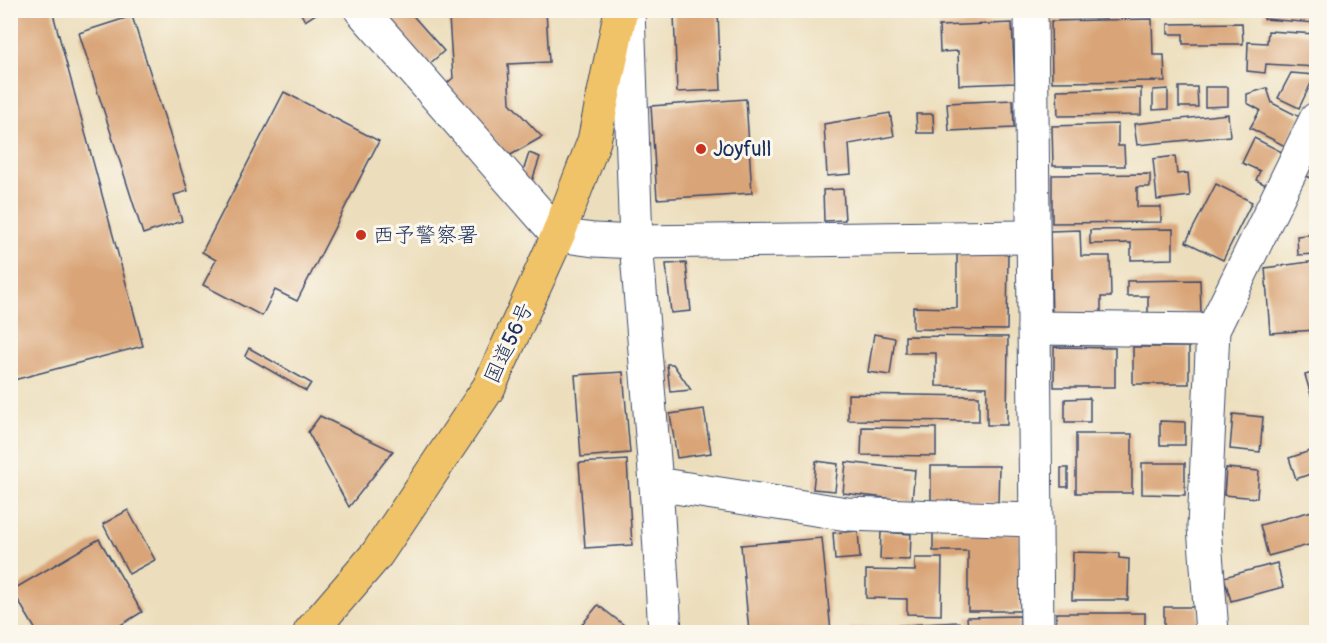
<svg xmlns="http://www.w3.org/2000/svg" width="1327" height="643" viewBox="0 0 1327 643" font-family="Pangolin,'Klee One',sans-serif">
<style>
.building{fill:#d9a477}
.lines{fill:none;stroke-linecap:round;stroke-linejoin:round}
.minor-casing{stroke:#3a496c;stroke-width:35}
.highway-casing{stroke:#3a496c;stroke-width:35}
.minor{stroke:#fff;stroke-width:33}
.highway{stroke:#f1c369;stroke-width:33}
.poi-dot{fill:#c8321e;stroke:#fbf7ec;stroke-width:2}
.labels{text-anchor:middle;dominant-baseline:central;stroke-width:6;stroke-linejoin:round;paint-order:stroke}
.poi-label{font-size:21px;fill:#1b2f5e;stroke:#fbf7ec;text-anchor:start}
.street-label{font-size:21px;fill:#1b2f5e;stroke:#fbf7ec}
</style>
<rect width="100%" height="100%" fill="#fbf7ec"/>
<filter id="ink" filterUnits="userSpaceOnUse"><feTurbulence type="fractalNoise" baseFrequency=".0167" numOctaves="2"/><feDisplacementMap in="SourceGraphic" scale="12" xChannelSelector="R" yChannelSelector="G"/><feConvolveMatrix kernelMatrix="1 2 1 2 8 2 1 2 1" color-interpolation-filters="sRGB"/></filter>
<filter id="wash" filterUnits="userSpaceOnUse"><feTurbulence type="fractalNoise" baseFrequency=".008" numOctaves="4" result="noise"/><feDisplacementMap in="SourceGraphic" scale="24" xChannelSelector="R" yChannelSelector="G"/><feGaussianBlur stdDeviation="1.35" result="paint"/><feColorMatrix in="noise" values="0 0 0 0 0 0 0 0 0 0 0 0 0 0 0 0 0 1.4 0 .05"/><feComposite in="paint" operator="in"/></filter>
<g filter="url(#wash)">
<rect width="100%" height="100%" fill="#ecdebc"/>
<g id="blocks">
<g class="building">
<path d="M10,10H52L143,346L10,381Z"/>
<path d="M299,10H322L305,21Z"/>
<path d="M374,10H408L444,51L425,68Z"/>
<path d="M456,10H546L549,62L508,64L510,103L542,137L509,156L444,86L453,78L449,17Z"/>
<path d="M935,10H1012L1013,14L936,17Z"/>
<path d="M1265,10H1316V23L1264,19Z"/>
<path d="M718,12L721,90L677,92L674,14Z"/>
<path d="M132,16L188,191L174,195L182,221L143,234L79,33Z"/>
<path d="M1152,19L1153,55H1164L1165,81L1052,82L1051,21Z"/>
<path d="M1012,23L1015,83L959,85L958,51L940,52L939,26Z"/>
<path d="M1242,23L1243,44H1183V34H1168V24Z"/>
<path d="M1268,31L1316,34V67L1266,64L1265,73L1247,71L1248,42L1267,43Z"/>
<path d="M1291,73L1315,75L1299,108L1278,98Z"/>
<path d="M1179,87H1197L1198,107H1179Z"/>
<path d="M1205,87H1228V106L1205,107Z"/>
<path d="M1141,88V115L1058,116L1057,90Z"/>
<path d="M1267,88L1272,103L1300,117L1285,146L1250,128L1260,110L1247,103V94Z"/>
<path d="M1168,89V109L1153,110V90Z"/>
<path d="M284,92L379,141L297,301L275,290L262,316L203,285L216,260L202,252Z"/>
<path d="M746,99L752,193L657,199L651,106Z"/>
<path d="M1013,100L1014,128L949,131L947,103Z"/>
<path d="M890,113L894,136L849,144L851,174L827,176L824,124Z"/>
<path d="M916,114H933L934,133H917Z"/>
<path d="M1228,114L1230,136L1137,145L1134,124Z"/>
<path d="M1118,124V146H1124L1125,166H1053L1052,126Z"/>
<path d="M1254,138L1282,152L1266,185L1256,180L1260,171L1242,163Z"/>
<path d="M1316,146V180L1304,175Z"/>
<path d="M529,153L540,157L531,184L520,181Z"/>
<path d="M1175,156L1177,174L1188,173L1190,196L1157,200L1153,159Z"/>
<path d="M1150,174V187H1137V207H1161V222L1052,223V175Z"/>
<path d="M1216,184L1252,202L1223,260L1186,242Z"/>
<path d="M843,189L845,220L824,221L823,190Z"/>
<path d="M1173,229V259L1131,260V243L1090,244V230Z"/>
<path d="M1080,230L1081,256H1110L1111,297H1101V318H1052L1050,231Z"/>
<path d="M1316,234V254L1298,255L1297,236Z"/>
<path d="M957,253H1008L1007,330L913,329V307L957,308Z"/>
<path d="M1316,261V330L1270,333L1265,268Z"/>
<path d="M686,263L691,311L671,313L666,264Z"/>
<path d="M1200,280L1201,314L1148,315V296H1127V281Z"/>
<path d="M874,334L895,338L890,375L868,372Z"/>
<path d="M905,336L1008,337L1007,425H987V387L936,386V353H905Z"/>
<path d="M1054,347L1115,348V387H1054Z"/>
<rect x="1133" y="347" width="56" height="37"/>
<path d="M249,348L311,383L306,391L245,356Z"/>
<path d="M667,364H673L691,390L670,392Z"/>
<path d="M623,372L630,453L581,457L575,375Z"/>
<path d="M1316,372V412L1305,375Z"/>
<path d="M848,394L979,396V421L848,420Z"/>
<path d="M1090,398V422H1065V399Z"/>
<path d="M704,409L711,453L677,458L670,414Z"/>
<path d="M1233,414L1263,417L1260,452L1230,449Z"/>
<path d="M320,416L393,451L349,507L308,432Z"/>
<path d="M1160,421L1185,422V445H1160Z"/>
<path d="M862,427L936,428V456L861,455Z"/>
<rect x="1076" y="434" width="56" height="59"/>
<path d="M1316,449V472L1296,479L1289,458Z"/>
<path d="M627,460L632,545L585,548L579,463Z"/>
<path d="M816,461L838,464L835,491L813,489Z"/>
<path d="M846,462L915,470L912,501L843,493Z"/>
<path d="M1142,463H1185V495L1142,494Z"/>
<path d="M931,466H999L998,503L931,502Z"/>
<rect x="1061" y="468" width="7" height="19"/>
<path d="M1226,468L1259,471L1257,498L1224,495Z"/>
<path d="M128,510L155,560L129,574L103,524Z"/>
<path d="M1316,510V543L1268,556L1260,525Z"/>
<path d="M858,531L860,558L835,560L833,533Z"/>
<path d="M881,532L911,534L910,560L880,559Z"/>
<path d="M933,533L1020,534V611H968V551H933Z"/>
<path d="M822,538L831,632H749L741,545Z"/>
<path d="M99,539L142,612L111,631L112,632H37L12,590Z"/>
<path d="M1073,552L1119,553V558L1129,559L1128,600H1072Z"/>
<path d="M915,558H942L941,615L907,614V599L866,598V570L915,571Z"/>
<path d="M1277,563L1283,587L1231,601L1224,577Z"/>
<path d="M598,605L633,632H576Z"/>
<path d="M1164,607H1198L1197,632H1156V630H1164Z"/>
<rect x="1056" y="613" width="89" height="19"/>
<path d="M1020,616V632H968L967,617Z"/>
<path d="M959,622V632H850L849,628Z"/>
</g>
</g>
</g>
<g filter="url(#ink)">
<use href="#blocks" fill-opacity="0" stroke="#3a496c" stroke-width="1.5"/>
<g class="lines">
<defs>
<g id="minor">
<path d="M361,10L558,235L594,240L636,242L1032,237"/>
<path d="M628,10L636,242L656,484L665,632"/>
<path d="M1031,10L1037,632"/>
<path d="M1034,328L1213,330"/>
<path d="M656,484L847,514L1036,520"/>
<path d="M1212,632L1204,527L1213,330L1316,119"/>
</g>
<path id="highway" d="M310,632L377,554L489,387L558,235L594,141L621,10"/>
</defs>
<use href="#minor" class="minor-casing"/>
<use href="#highway" class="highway-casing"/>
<use href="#minor" class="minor"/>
<use href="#highway" class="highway"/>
</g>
</g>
<g class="poi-dot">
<circle cx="701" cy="149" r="6"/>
<circle cx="361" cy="235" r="6"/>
</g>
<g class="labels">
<g class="poi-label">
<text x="713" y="149">Joyfull</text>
<text x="373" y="235">西予警察署</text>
</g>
<g class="street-label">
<text transform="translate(509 343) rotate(-65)">国道56号</text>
</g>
</g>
<rect width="1327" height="643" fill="none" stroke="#fbf7ec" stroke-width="36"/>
</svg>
